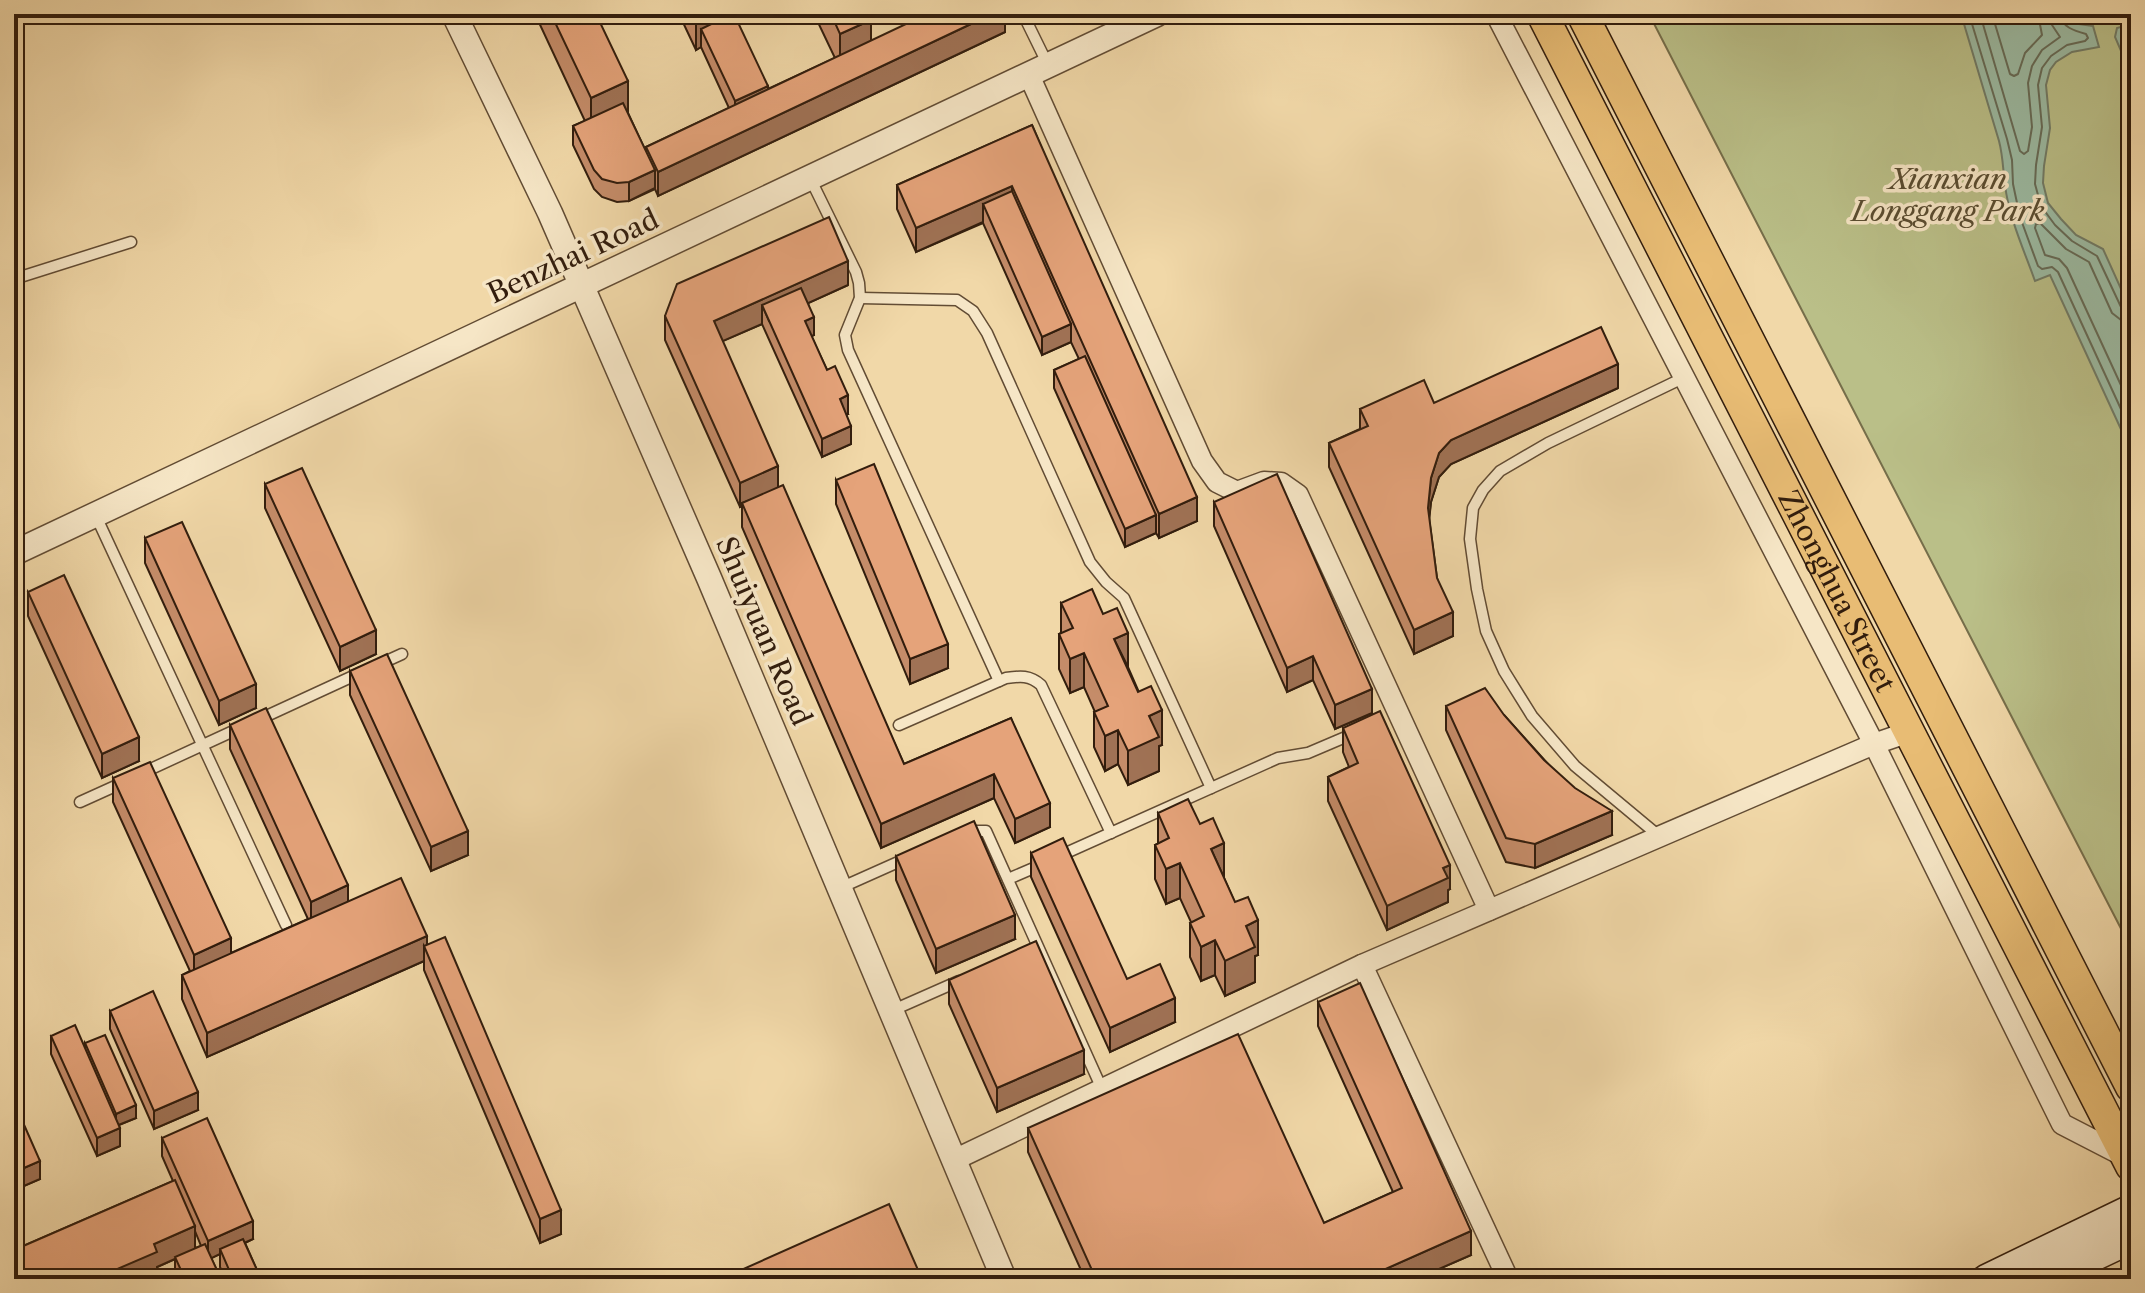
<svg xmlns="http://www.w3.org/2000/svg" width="2145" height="1293" viewBox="0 0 2145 1293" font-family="'Libre Caslon Text',serif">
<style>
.green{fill:#babf88;stroke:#766e4a;stroke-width:2}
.water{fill:#9cbba3;stroke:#727c67;stroke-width:2}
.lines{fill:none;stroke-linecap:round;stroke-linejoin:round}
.shore{stroke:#676c58;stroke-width:2}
.service-casing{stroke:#624c34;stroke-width:13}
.minor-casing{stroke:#624c34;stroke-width:23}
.tertiary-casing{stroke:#624c34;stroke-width:27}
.secondary-casing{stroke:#321d0d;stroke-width:31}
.primary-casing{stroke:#321d0d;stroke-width:33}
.service{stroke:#f6e6c6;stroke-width:10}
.minor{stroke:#f6e6c6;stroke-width:20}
.tertiary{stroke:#f6e6c6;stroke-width:24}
.secondary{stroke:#f6e6c6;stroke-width:28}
.primary{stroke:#e8bc74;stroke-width:30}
.wall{fill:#c58c69;stroke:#321d0d;stroke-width:2;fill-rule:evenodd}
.shaded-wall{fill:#a07255;stroke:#321d0d;stroke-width:2}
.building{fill:#e5a37a;stroke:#321d0d;stroke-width:2}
.labels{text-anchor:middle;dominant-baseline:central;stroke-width:7;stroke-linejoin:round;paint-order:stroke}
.park-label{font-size:28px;font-style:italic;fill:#5b4e32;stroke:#f6e6c6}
.street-label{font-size:28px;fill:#321d0d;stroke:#f6e6c6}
</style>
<rect width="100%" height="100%" fill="#f1d8a8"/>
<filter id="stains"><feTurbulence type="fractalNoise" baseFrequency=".0025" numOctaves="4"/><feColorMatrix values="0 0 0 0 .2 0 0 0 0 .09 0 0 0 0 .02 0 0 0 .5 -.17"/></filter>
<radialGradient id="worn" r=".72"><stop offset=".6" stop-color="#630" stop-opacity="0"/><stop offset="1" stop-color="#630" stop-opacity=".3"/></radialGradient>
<path class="green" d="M1649,14H2131V948Z"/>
<g class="water">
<path d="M1961,14H2066L2079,24L2093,26L2099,47L2072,52L2056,62L2050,70L2046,85L2050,128L2044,166L2043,183L2048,203L2061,219L2076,235L2103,249L2131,311V451L2050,275L2035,281C2024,250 2009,218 2005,185C2003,170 2003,156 1999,141Z"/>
<path d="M2131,24V74L2115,37L2117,28Z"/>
</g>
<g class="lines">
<g class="shore">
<path d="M1969,14L2007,139L2012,160L2013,184L2020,217L2038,266L2042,269L2052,267L2058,272L2131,431"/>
<path d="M1980,14L2020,151L2024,154L2028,151L2032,127L2028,83L2032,66L2042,50L2060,37L2052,25L2050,14"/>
<path d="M1992,14L2010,74L2014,76L2018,74L2025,53L2042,35L2038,14"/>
<path d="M2060,14C2061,27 2075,31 2086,34L2088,38L2085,41L2067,45L2051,56L2042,68L2038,85L2042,127L2036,165L2035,184L2041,206L2055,225L2072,241L2097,256L2121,307L2125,311L2131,312"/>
<path d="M2131,322L2121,320L2112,313L2089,262L2066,249L2041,224H2036L2035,228L2045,255L2059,259L2067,268L2131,407"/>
</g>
<defs>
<g id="service">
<path d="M1023,14L1048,65"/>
<path d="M810,178L856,272L859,283L860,298L845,335L848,350L999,681"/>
<path d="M14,279L131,242"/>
<path d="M860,298L957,300L973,311L987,333L1090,562L1106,582L1124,598L1211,788"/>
<path d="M95,514L286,925"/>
<path d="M380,664L402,654"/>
<path d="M260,719L362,672"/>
<path d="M899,725L1006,678C1020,676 1030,675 1041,685L1111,833"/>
<path d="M140,774L242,727"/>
<path d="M80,802L122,783"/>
<path d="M967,831H986L1102,1089"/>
<path d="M1659,836L1575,766L1532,716L1504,671L1486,631L1477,589L1470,539L1473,508L1483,490L1500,471L1548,443L1683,378"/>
<path d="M1057,857L1278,758L1308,753L1355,733"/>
<path d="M1008,879L1043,864"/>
<path d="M840,888L905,859"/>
<path d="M891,1011L959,981"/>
</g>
<g id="minor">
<path d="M1496,14L1874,744L2062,1124L2126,1157"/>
<path d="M1029,75L1202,461L1217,482L1237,492L1264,482L1281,483L1298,495L1489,910"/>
<path d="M1362,965L1508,1279"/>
<path d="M954,1160L1362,965L1874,744L1909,732"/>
</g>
<g id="tertiary">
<path d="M454,14L550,213L709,578L1004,1279"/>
<path d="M14,553L1157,14"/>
</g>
<g id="secondary">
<path d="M1986,1279L2131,1209"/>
<path d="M2047,1279L2131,1239"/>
</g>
<g id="primary">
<path id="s1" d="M1542,14L2131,1166"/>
<path d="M1582,14L2131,1087"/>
</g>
</defs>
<use href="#service" class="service-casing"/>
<use href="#minor" class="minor-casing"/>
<use href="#tertiary" class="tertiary-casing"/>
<use href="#secondary" class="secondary-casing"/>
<use href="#primary" class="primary-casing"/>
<use href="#service" class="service"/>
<use href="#minor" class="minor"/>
<use href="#tertiary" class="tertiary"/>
<use href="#secondary" class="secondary"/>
<use href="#primary" class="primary"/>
</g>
<g class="wall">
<path d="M535,14H596L628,113L646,152V147L729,108L701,47L696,50L679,14H730L768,89L835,58L814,14H868L871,41L1005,14V32L658,196L655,189L629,201L617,202L602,197L594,189L573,145V126L585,121Z"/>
<path d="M1032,125L1197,521L1159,538L1156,533L1125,547L1054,388V370L1079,359L1071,342L1042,355L983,223L916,252L897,209V185Z"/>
<path d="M848,285L808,303L814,335L811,336L848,414H846L851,444L822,457L762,324L722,341L778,487L904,764L1011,718L1050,827L1015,843L994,798L881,848L742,527V506L740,507L665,340V316Z"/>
<path d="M1618,388L1451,464L1439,477L1431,502L1429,518L1437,578L1453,636L1414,654L1329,467V443L1360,429V409Z"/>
<path d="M836,480L948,668L910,684L836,504Z"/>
<path d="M265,484L376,654L340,671L265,508Z"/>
<path d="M1214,502L1372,713L1335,729L1313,680L1287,692L1214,526Z"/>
<path d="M145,538L256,708L219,725L145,563Z"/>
<path d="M28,592L139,761L102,778L28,616Z"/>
<path d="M1061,603L1128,667L1162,745L1159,746V771L1128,785L1118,764L1105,771L1094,747V712H1095L1084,687L1070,693L1059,669V634L1061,633Z"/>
<path d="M350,671L468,855L431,871L350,695Z"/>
<path d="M1446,706L1504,715L1612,835L1535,868L1506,862L1446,730Z"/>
<path d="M230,725L348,902L427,946L561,1234L540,1243L424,970V961L207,1057L182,999V975L190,971L113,802V778L231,953L308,919L230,749Z"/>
<path d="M1343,728L1450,889L1448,890V902L1387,930L1328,801V777L1349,767L1343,752Z"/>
<path d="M1158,813L1224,878L1258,955L1255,956V982L1225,996L1215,975L1201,981L1190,957V923L1191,922L1180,898L1166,904L1155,879V845L1158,844Z"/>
<path d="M1031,853L1127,979L1175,1022L1110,1052L1031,877Z"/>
<path d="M896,856L1015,939L936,973L896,880Z"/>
<path d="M949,980L1084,1074L997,1112L949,1004Z"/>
<path d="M1318,1002L1471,1255L1416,1279H1085L1028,1152V1128L1324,1223L1393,1192L1318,1026Z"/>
<path d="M110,1011L198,1110L154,1129L110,1029Z"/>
<path d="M51,1036L85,1048V1043L136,1118L119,1125L120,1146L97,1156L51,1054Z"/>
<path d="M14,1102L40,1179L17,1189L14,1182Z"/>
<path d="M162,1138L253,1239L245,1243L261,1279H225L220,1267V1254L211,1258L221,1279H175V1259L157,1267V1276L149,1279H16L14,1274V1250L173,1181L162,1156ZM195,1231L201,1246L195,1248Z"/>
</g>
<g class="shaded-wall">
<path d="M698,14H730V34L701,29V47L696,50V15Z"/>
<path d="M992,14H1005V32L658,196V172Z"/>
<path d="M871,20V55L840,69V34Z"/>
<path d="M628,81V116L591,133V98Z"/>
<path d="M768,86V104L735,120V101Z"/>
<path d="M655,170V188L629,201V182Z"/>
<path d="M1012,186V210L983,204V222L916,252V228Z"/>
<path d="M848,261V285L769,321L762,305V324L714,345V321Z"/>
<path d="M814,317V335L805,339V321Z"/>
<path d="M1071,324V342L1042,355V337Z"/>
<path d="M1618,364V388L1451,464L1439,477L1431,502L1428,532V508L1431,478L1439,453L1451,440Z"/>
<path d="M848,395V414L840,417V399Z"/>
<path d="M851,426V444L822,457V439Z"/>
<path d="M778,466V490L742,503V506L740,507V483Z"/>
<path d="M1197,497V521L1159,538V514Z"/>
<path d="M1156,515V533L1125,547V529Z"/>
<path d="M1453,612V636L1414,654V630Z"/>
<path d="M376,630V654L340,671V647Z"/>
<path d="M1128,633V667L1114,639Z"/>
<path d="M948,644V668L910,684V659Z"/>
<path d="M1084,653V687L1070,693V659Z"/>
<path d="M1313,656V680L1287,692V668Z"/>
<path d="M256,684V708L219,725V701Z"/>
<path d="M1372,689V713L1335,729V705Z"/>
<path d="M1162,710V745L1159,746V771L1128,785V751L1149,716Z"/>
<path d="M1118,730V764L1105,771V736Z"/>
<path d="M139,737V761L102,778V754Z"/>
<path d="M994,774V798L881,848V824Z"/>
<path d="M1050,803V827L1015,843V819Z"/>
<path d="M1612,811V835L1535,868V844Z"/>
<path d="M468,831V855L431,871V847Z"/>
<path d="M1224,843V878L1211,849Z"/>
<path d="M1180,863V898L1166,904V869Z"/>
<path d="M1450,865V889L1448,890V902L1387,930V906L1443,868Z"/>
<path d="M348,885V909L311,926V902Z"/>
<path d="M1015,915V939L936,973V949Z"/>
<path d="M1258,920V955L1255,956V982L1225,996V961L1246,926Z"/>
<path d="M427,936V951L424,946V961L207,1057V1033Z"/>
<path d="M231,938V962L194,979V955Z"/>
<path d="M1215,940V975L1201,981V947Z"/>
<path d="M1175,998V1022L1110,1052V1028Z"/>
<path d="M1084,1050V1074L997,1112V1088Z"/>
<path d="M198,1092V1110L154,1129V1111Z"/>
<path d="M136,1105V1118L116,1126V1114Z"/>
<path d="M120,1128V1146L97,1156V1138Z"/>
<path d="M40,1161V1179L17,1189V1171Z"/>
<path d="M561,1210V1234L540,1243V1219Z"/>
<path d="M253,1221V1239L222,1253L220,1249V1254L208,1260V1241Z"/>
<path d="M195,1226V1250L157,1267V1276L149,1279H94L154,1244Z"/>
<path d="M1471,1231V1255L1416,1279H1363Z"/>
</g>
<g class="building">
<path d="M551,14H596L628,81L591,98Z"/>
<path d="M732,14H734L768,86L735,101L701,29Z"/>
<path d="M831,14H868L871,20L840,34Z"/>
<path d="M927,14H992L658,172L646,147Z"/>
<path d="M623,103L655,170L629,182L617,183L602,179L594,170L573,126Z"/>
<path d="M1032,125L1197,497L1159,514L1012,186L916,228L897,185Z"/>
<path d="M1012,191L1071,324L1042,337L983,204Z"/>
<path d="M829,217L848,261L714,321L778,466L740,483L665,316L677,284Z"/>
<path d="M801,288L814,317L805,321L827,370L835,366L848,395L840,399L851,426L822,439L762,305Z"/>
<path d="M1601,327L1618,364L1451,440L1439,453L1431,478L1428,508L1437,578L1453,612L1414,630L1329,443L1368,426L1360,409L1424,380L1434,403Z"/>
<path d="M1085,356L1156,515L1125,529L1054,370Z"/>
<path d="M874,464L948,644L910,659L836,480Z"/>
<path d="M302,468L376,630L340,647L265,484Z"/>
<path d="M1277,474L1372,689L1335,705L1313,656L1287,668L1214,502Z"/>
<path d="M783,485L904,764L1011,718L1050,803L1015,819L994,774L881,824L742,503Z"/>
<path d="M182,522L256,684L219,701L145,538Z"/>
<path d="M64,575L139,737L102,754L28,592Z"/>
<path d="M1092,589L1103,614L1117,608L1128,633L1114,639L1138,692L1151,686L1162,710L1149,716L1159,737L1128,751L1118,730L1105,736L1094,712L1108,706L1084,653L1070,659L1059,634L1073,628L1061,603Z"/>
<path d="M387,654L468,831L431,847L350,671Z"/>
<path d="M1485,688L1504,715L1544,760L1575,788L1612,811L1535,844L1506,838L1446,706Z"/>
<path d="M266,708L348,885L311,902L230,725Z"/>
<path d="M1380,711L1450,865L1443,868L1448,878L1387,906L1328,777L1358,763L1343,728Z"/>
<path d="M150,762L231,938L194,955L113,778Z"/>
<path d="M1188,799L1200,824L1213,818L1224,843L1211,849L1235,902L1248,897L1258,920L1246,926L1255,947L1225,961L1215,940L1201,947L1190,923L1204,916L1180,863L1166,869L1155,845L1169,838L1158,813Z"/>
<path d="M974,821L1015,915L936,949L896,856Z"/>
<path d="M1063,838L1127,979L1160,964L1175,998L1110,1028L1031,853Z"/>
<path d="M401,878L427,936L207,1033L182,975Z"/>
<path d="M445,937L561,1210L540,1219L424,946Z"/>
<path d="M1036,941L1084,1050L997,1088L949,980Z"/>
<path d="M1360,983L1471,1231L1363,1279H1096L1028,1128L1238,1034L1324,1223L1402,1188L1318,1002Z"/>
<path d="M153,991L198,1092L154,1111L110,1011Z"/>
<path d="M75,1025L120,1128L97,1138L51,1036Z"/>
<path d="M105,1035L136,1105L116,1114L85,1043Z"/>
<path d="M14,1102L40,1161L17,1171L14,1164Z"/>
<path d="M207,1118L253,1221L208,1241L162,1138Z"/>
<path d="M175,1180L195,1226L154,1244L157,1252L94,1279H27L14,1250Z"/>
<path d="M889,1204L922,1279H721Z"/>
<path d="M243,1239L261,1279H233L220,1249Z"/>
<path d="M205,1244L221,1279H185L175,1257Z"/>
</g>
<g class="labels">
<g class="park-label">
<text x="1948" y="179">Xianxian<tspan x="1948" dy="32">Longgang Park</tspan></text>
</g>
<g class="street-label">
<text transform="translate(573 256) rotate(-25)">Benzhai Road</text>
<text stroke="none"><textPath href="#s1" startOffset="648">Zhonghua Street</textPath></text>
<text transform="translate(764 631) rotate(67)">Shuiyuan Road</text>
</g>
</g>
<rect width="2145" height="1293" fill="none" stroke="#f1d8a8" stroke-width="48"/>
<rect x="16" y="16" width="2113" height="1261" fill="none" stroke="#321d0d" stroke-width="4"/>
<rect x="24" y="24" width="2097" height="1245" fill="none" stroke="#321d0d" stroke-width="2"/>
<rect width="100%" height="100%" filter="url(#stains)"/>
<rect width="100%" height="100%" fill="url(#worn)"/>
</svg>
